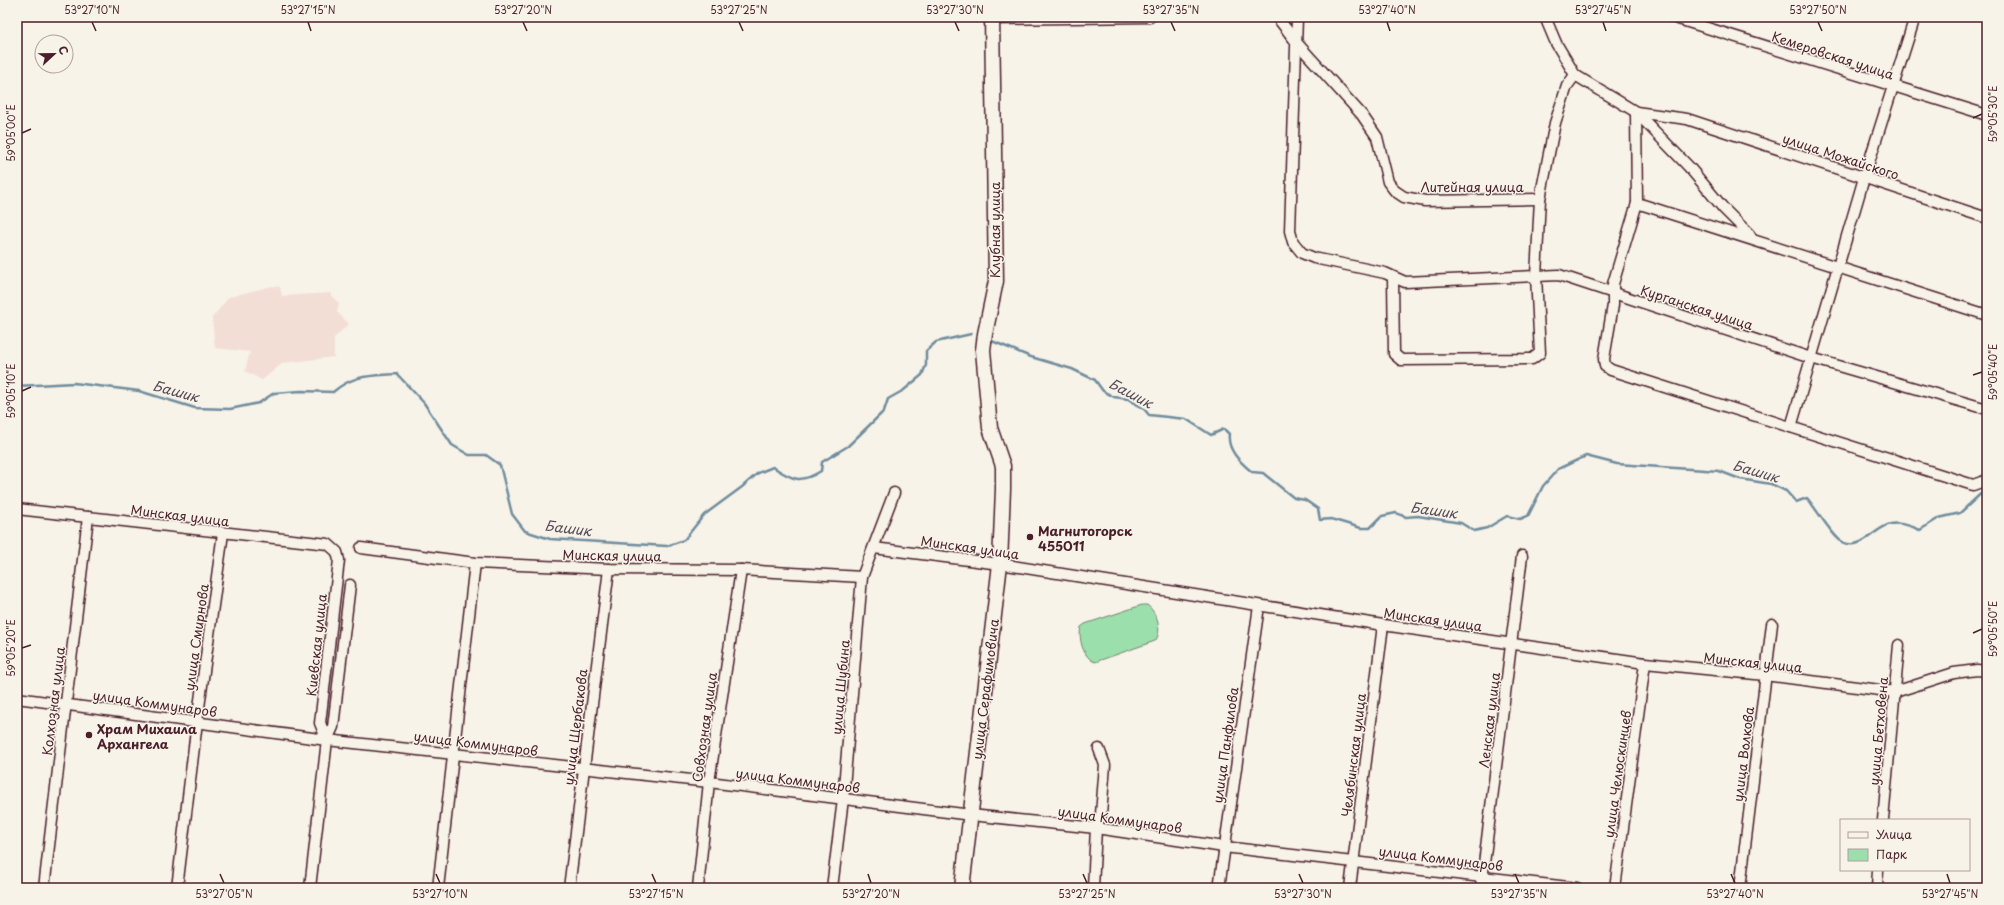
<svg xmlns="http://www.w3.org/2000/svg" width="2004" height="905" viewBox="0 0 2004 905" font-family="'Playpen Sans',sans-serif">
<style>
.built{fill:#f3ded6}
.green{fill:#9be0ac;stroke:#72806c}
.lines{fill:none;stroke-linecap:round;stroke-linejoin:round}
.stream{stroke:#708c9d;stroke-width:2.5}
.street-casing{stroke:#4a1f2b;stroke-width:13}
.secondary-casing{stroke:#4a1f2b;stroke-width:17}
.street{stroke:#f7f3e8;stroke-width:10}
.secondary{stroke:#f7f3e8;stroke-width:14}
.ticks{fill:none;stroke:#4a1f2b;stroke-width:1.5}
.poi-dot{fill:#4a1f2b;stroke:#f7f3e8;stroke-width:1.5}
.labels{text-anchor:middle;dominant-baseline:central;stroke-width:3;stroke-linejoin:round;paint-order:stroke}
.street-label{font-size:13px;fill:#4a1f2b;stroke:#f7f3e8}
.poi-label{font-size:13px;font-weight:bold;fill:#4a1f2b;stroke:#f7f3e8;text-anchor:start}
.water-label{font-size:14px;font-style:italic;fill:#5a4c5a;stroke:#f7f3e8}
.neatline{fill:none;stroke:#4a1f2b;stroke-width:1.5}
.ticks-label{font-size:10px;text-anchor:middle;fill:#4a1f2b}
</style>
<rect width="100%" height="100%" fill="#f7f3e8"/>
<filter id="ink" filterUnits="userSpaceOnUse"><feTurbulence type="fractalNoise" baseFrequency=".025" numOctaves="2"/><feDisplacementMap in="SourceGraphic" scale="8" xChannelSelector="R" yChannelSelector="G"/><feConvolveMatrix kernelMatrix="1 2 1 2 8 2 1 2 1" color-interpolation-filters="sRGB"/></filter>
<g filter="url(#ink)">
<path class="built" d="M272,286L280,287L282,296L330,293L339,304L337,312L349,324L334,338V357L283,363L262,380L245,371L250,352L215,348L212,318L229,297Z"/>
<path class="green" d="M1142,605H1147C1157,612 1163,632 1155,641L1095,662C1083,658 1078,638 1081,627L1085,624Z"/>
<g class="lines">
<g class="stream">
<path d="M992,341L1031,357L1072,369L1095,380L1103,391L1114,397L1128,399L1144,409L1149,415L1186,419L1211,435L1224,429L1229,434C1227,450 1240,462 1252,472L1263,473L1294,498L1305,500L1318,509L1320,520L1331,519L1361,528H1370L1382,516L1396,513L1406,517L1418,516L1461,523L1474,531L1487,528L1507,516L1520,519L1528,516L1543,486L1558,469L1586,456L1617,464L1719,471L1740,479L1771,484L1786,491L1796,502L1807,498C1815,507 1834,539 1844,543C1863,550 1875,527 1891,524C1901,522 1911,526 1920,530L1939,518L1960,513L1987,488"/>
<path d="M17,386L74,383L139,391L195,408L230,409L259,403L274,393L301,391L333,392C353,374 372,376 397,374L424,403L452,445L469,455H486L500,465L512,514L525,531L550,539L667,546L684,540L704,515L742,487L758,473L773,467C793,480 800,484 821,471L822,462L848,446L884,411L888,399L904,390L922,375L926,365V351L936,342L971,334"/>
</g>
<defs>
<g id="street">
<path d="M1277,17L1297,43L1362,115L1377,137L1388,182L1395,191L1404,197L1425,201L1540,199"/>
<path d="M1297,17L1290,231L1293,242L1302,253L1314,258L1385,273L1405,282L1559,275L1811,358L1987,409"/>
<path d="M1545,17L1556,43L1575,75L1636,112L1687,119L1987,218"/>
<path d="M1672,17L1987,115"/>
<path d="M992,19L1150,17"/>
<path d="M1636,112L1637,203L1613,284V305L1604,359L1605,366L1611,370L1951,478L1973,485L1987,480"/>
<path d="M1636,112L1689,167L1724,209L1749,234L1752,239"/>
<path d="M1637,203L1987,315"/>
<path d="M1393,278L1394,354L1401,360L1532,359L1540,353L1536,276L1540,199L1555,123L1567,86L1575,75"/>
<path d="M1791,427L1864,178L1915,17"/>
<path d="M17,509L328,544L337,552L339,560L320,723L327,740L310,888"/>
<path d="M361,548L475,563L609,569L741,570L862,577"/>
<path d="M874,548L1000,564L1383,625L1645,663L1765,675L1895,692L1954,673L1977,670L1987,671"/>
<path d="M17,698L327,740L709,782L971,815L1096,828L1224,847L1577,888"/>
<path d="M327,740L333,727L350,585"/>
<path d="M1883,820L1899,645"/>
<path d="M44,888L88,517"/>
<path d="M177,888L197,722L223,533"/>
<path d="M438,888L475,563"/>
<path d="M569,888L609,569"/>
<path d="M698,888L709,782L741,570"/>
<path d="M832,888L843,799L862,577L894,493"/>
<path d="M1093,888L1096,828L1101,814L1105,765L1099,749"/>
<path d="M1219,888L1259,606"/>
<path d="M1350,888L1383,625"/>
<path d="M1481,888L1522,556"/>
<path d="M1615,888L1645,663"/>
<path d="M1740,888L1772,624"/>
<path d="M1877,888L1878,870"/>
</g>
<path id="secondary" d="M962,888L1000,564L1003,489V466L990,428L983,350L985,334L996,281L992,17"/>
</defs>
<use href="#street" class="street-casing"/>
<use href="#secondary" class="secondary-casing"/>
<use href="#street" class="street"/>
<use href="#secondary" class="secondary"/>
</g>
</g>
<path class="ticks" d="M92,22L96,31M308,22L311,31M523,22L527,31M739,22L743,31M955,22L959,31M1171,22L1175,31M1387,22L1390,31M1603,22L1606,31M1818,22L1822,31M1973,118L1982,114M22,133L31,129M1973,375L1982,372M22,391L31,387M1973,633L1982,629M22,648L31,645M220,874L224,883M436,874L440,883M652,874L656,883M868,874L871,883M1083,874L1087,883M1299,874L1303,883M1515,874L1519,883M1731,874L1735,883M1947,874L1950,883"/>
<g class="poi-dot">
<circle cx="1030" cy="537" r="4"/>
<circle cx="89" cy="735" r="4"/>
</g>
<g class="labels">
<g class="street-label">
<text transform="translate(1833 55) rotate(18)">Кемеровская улица</text>
<text transform="translate(1841 156) rotate(18)">улица Можайского</text>
<text x="1472" y="186">Литейная улица</text>
<text transform="translate(994 230) rotate(-90)">Клубная улица</text>
<text transform="translate(1697 307) rotate(18)">Курганская улица</text>
<text transform="translate(180 515) rotate(7)">Минская улица</text>
<text transform="translate(970 547) rotate(8)">Минская улица</text>
<text transform="translate(612 555) rotate(1)">Минская улица</text>
<text transform="translate(1433 619) rotate(8)">Минская улица</text>
<text transform="translate(196 637) rotate(-82)">улица Смирнова</text>
<text transform="translate(316 645) rotate(-84)">Киевская улица</text>
<text transform="translate(1753 662) rotate(6)">Минская улица</text>
<text transform="translate(840 687) rotate(-85)">улица Шубина</text>
<text transform="translate(985 689) rotate(-83)">улица Серафимовича</text>
<text transform="translate(53 701) rotate(-83)">Колхозная улица</text>
<text transform="translate(155 703) rotate(8)">улица Коммунаров</text>
<text transform="translate(1489 720) rotate(-83)">Ленская улица</text>
<text transform="translate(575 727) rotate(-83)">улица Щербакова</text>
<text transform="translate(704 727) rotate(-82)">Совхозная улица</text>
<text transform="translate(1878 731) rotate(-85)">улица Бетховена</text>
<text transform="translate(476 743) rotate(7)">улица Коммунаров</text>
<text transform="translate(1225 745) rotate(-82)">улица Панфилова</text>
<text transform="translate(1743 754) rotate(-83)">улица Волкова</text>
<text transform="translate(1353 755) rotate(-83)">Челябинская улица</text>
<text transform="translate(1617 774) rotate(-82)">улица Челюскинцев</text>
<text transform="translate(798 780) rotate(7)">улица Коммунаров</text>
<text transform="translate(1120 819) rotate(8)">улица Коммунаров</text>
<text transform="translate(1441 858) rotate(7)">улица Коммунаров</text>
</g>
<g class="poi-label">
<text x="1038" y="530">Магнитогорск<tspan x="1038" dy="15">455011</tspan></text>
<text x="97" y="728">Храм Михаила<tspan x="97" dy="15">Архангела</tspan></text>
</g>
<g class="water-label">
<text transform="translate(176 391) rotate(15)">Башик</text>
<text transform="translate(1131 393) rotate(28)">Башик</text>
<text transform="translate(1756 471) rotate(16)">Башик</text>
<text transform="translate(1434 510) rotate(8)">Башик</text>
<text transform="translate(568 528) rotate(7)">Башик</text>
</g>
</g>
<rect width="2004" height="905" fill="none" stroke="#f7f3e8" stroke-width="44"/>
<rect x="1840" y="819" width="130" height="52" fill="#f7f3e8" stroke="#b29e9c"/>
<rect x="1848" y="832" width="20" height="6" fill="#f7f3e8" stroke="#b29e9c"/>
<text x="1876" y="839" font-size="12" fill="#4a1f2b">Улица</text>
<rect x="1848" y="849" width="20" height="12" fill="#9be0ac" stroke="#b29e9c"/>
<text x="1876" y="859" font-size="12" fill="#4a1f2b">Парк</text>
<g transform="translate(54 54) rotate(68)"><circle r="19" fill="#f7f3e8" stroke="#b29e9c"/>
<path d="M0-3L7 15L0 10L-7 15Z" fill="#4a1f2b"/>
<text y="-6" font-size="11" font-weight="bold" text-anchor="middle" fill="#4a1f2b">С</text>
</g>
<rect x="22" y="22" width="1960" height="861" class="neatline"/>
<g class="ticks-label">
<text x="92" y="14">53°27'10"N</text>
<text x="308" y="14">53°27'15"N</text>
<text x="523" y="14">53°27'20"N</text>
<text x="739" y="14">53°27'25"N</text>
<text x="955" y="14">53°27'30"N</text>
<text x="1171" y="14">53°27'35"N</text>
<text x="1387" y="14">53°27'40"N</text>
<text x="1603" y="14">53°27'45"N</text>
<text x="1818" y="14">53°27'50"N</text>
<text transform="translate(1993 114) rotate(-90)" y="4">59°05'30"E</text>
<text transform="translate(11 133) rotate(-90)" y="4">59°05'00"E</text>
<text transform="translate(1993 372) rotate(-90)" y="4">59°05'40"E</text>
<text transform="translate(11 391) rotate(-90)" y="4">59°05'10"E</text>
<text transform="translate(1993 629) rotate(-90)" y="4">59°05'50"E</text>
<text transform="translate(11 648) rotate(-90)" y="4">59°05'20"E</text>
<text x="224" y="898">53°27'05"N</text>
<text x="440" y="898">53°27'10"N</text>
<text x="656" y="898">53°27'15"N</text>
<text x="871" y="898">53°27'20"N</text>
<text x="1087" y="898">53°27'25"N</text>
<text x="1303" y="898">53°27'30"N</text>
<text x="1519" y="898">53°27'35"N</text>
<text x="1735" y="898">53°27'40"N</text>
<text x="1950" y="898">53°27'45"N</text>
</g>
</svg>
